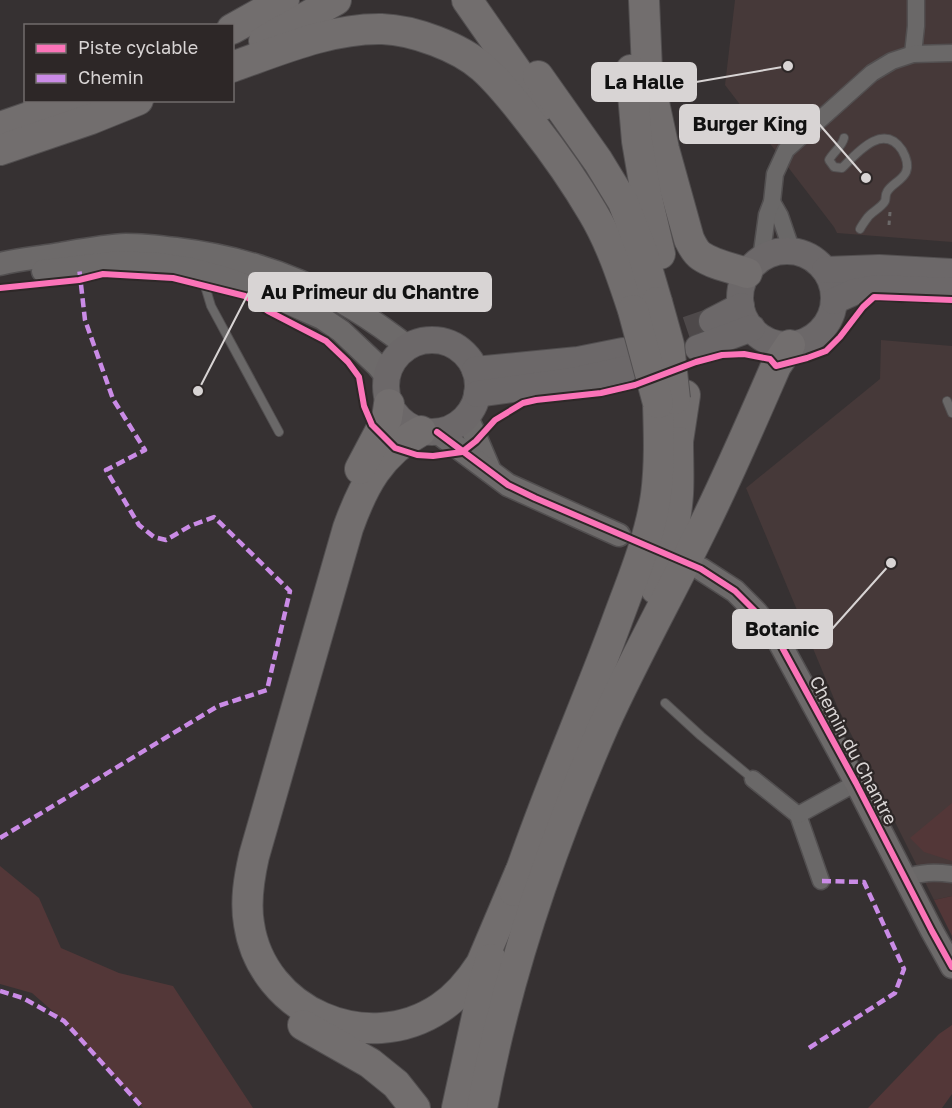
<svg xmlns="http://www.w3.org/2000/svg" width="952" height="1108" viewBox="0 0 952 1108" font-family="'Golos Text',sans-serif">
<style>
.built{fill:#463939}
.green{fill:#533738}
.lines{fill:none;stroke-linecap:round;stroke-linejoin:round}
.primary-tunnel{stroke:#4e494a;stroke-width:26;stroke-dasharray:26 13;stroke-linecap:butt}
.lane-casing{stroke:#524f50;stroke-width:10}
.street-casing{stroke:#524f50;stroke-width:19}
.secondary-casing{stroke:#524f50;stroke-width:25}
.primary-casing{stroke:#524f50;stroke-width:28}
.highway-casing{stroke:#524f50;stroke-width:32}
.path{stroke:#6c6969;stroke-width:3;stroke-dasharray:4.5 4.5;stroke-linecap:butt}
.lane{stroke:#6a6868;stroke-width:8}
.street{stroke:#6a6868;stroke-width:16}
.secondary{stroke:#6d6a6a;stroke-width:22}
.primary{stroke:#6c6869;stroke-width:26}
.highway{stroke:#726e6e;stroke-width:30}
.highway-bridge-casing{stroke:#524f50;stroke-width:32;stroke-linecap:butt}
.highway-bridge{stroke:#726e6e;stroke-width:30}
.quiet{stroke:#ca8be6;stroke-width:4.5;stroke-dasharray:9 4.5;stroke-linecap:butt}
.cycleway-casing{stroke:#2d2727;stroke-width:10}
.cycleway{stroke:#fb73b8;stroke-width:6}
.labels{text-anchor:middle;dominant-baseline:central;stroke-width:4.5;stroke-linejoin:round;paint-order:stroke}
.street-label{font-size:18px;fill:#d8d4d4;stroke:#2d2727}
.leader{fill:none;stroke:#d8d4d4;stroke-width:2}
.callout-dot{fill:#d8d4d4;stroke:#2d2727;stroke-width:2}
.callout{fill:#d8d4d4;stroke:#d8d4d4;stroke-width:2}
.callout-label{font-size:20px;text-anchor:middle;font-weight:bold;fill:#111}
</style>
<rect width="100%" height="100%" fill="#363132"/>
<g class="built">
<path d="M735,0H952V242L837,233L834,227L725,85Z"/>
<path d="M881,340L952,346V896L934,900L837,706L746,488L880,379Z"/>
</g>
<g class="green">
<path d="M952,803V861L924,852L910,838Z"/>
<path d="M0,866L39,898L61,948L119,973L173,986L253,1108H143L64,1021L32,993L0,984Z"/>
<path d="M952,896V936L934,900Z"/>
<path d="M952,1025V1094L942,1108H868L939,1034Z"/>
</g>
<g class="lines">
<path class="primary-tunnel" d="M650,342L712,321"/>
<defs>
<g id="lane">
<path d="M844,138C842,147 834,151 829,160L834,167L842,168C857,153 883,122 902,150C906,157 909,165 906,172C902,181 891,184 887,192C885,195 886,199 885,201C882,207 872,212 868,217C865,221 862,225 860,229"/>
<path d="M205,274V286L211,306L279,432"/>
<path d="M947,401L952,413"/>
<path d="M665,703L701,736L753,779"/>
</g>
<g id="street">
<path d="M913,54L916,26V0"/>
<path d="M772,202L780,216L792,251"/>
<path d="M761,259L767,215L772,202L775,174L786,150L872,73L892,61L913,54L952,53"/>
<path d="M753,779L798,815L821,881"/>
<path d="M798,815L856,783"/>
<path d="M905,878C921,872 935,872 952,874"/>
</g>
<g id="secondary">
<path d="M0,264C18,259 36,258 54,255C78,251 102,246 126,245C143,245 160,247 176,249C267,260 337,291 408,347"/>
<path d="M43,271L119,262L158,264L191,269L221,277L257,289L322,318L341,331L378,366L387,377"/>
<path d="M467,417L490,471"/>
<path d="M437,432L508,485L619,535"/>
<path d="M701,569L735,591L756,612L777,638L856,783L932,931L952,967"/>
</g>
<g id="primary">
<circle cx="787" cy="298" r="47"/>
<path d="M825,270L879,268L952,272"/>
<path d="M834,301L854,292L877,288L952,291"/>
<path d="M712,321L741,306"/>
<circle cx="432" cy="386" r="46"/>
<path d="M698,348L752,328"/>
<path d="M475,370L578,360L623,351"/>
<path d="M477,394L577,380L626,369"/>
</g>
<g id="highway">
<path d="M467,0L541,106"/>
<path d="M644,0L647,70L664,149L689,239C692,245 695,252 701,256C714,265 732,268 747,273"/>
<path d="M232,29L284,0"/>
<path d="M264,41L336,0"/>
<path d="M232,67C280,50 331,28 382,29C413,30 460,47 483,68C501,84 516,104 531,123C553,151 575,182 593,213C611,243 622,277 633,310"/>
<path d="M631,70L637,141L646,194L660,254"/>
<path d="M538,76L598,161L623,202L642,251L657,302"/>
<path d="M0,127L78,100"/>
<path d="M0,150L91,119L138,100"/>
<path d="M421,431C380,453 363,486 348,528L254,856C249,878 245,901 249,924C262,1012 367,1057 440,1008C457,997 470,981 481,964L520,872"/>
<path d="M678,441L685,395"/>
<path d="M360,469L387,418L389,404"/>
<path d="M656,589C667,559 676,526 678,494C679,477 678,459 678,442"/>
<path d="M514,891C544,799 584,711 617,621C632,580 650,538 656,495C660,464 659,434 658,403"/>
<path d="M303,1025L370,1063L396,1084L415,1108"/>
<path d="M457,1108L486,975L491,959"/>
<path d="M482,1108C506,978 551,846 604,725C634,659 669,596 701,531C728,477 752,421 776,366L790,345"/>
</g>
</defs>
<use href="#lane" class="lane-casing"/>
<use href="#street" class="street-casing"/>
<use href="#secondary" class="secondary-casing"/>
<use href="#primary" class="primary-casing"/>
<use href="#highway" class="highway-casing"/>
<path class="path" d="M889,225L890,212"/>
<use href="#lane" class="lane"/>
<use href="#street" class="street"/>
<use href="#secondary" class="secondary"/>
<use href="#primary" class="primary"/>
<use href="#highway" class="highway"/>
<defs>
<g id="highway-bridge">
<path d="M657,302L669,345L675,399"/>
<path d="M633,310L658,403"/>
</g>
</defs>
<use href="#highway-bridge" class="highway-bridge-casing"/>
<use href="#highway-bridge" class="highway-bridge"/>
<g class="quiet">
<path d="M0,838L218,706L267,690L290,591L214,517L190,526L166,540L154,537L139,525L106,470L145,450L113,399L85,320L79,267"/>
<path d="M0,991L23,998L64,1021L143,1108"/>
<path d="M809,1048L895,993L904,969L864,882L821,881"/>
</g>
<defs>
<g id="cycleway">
<path d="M0,288L79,280L103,274L173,278L245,296L268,311L326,341L348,362L359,377L364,406L372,425L395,448L417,455L433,456L462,452L476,441L495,420L523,403L536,400L601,393L635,385L696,362L722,355L744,354L770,359L776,366L807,358L826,351L840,337L863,307L874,297L952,300"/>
<path d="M437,432L508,485L535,498L701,569L735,591L756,612L777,638L856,783L932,931L952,967"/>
</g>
</defs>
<use href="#cycleway" class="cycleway-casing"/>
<use href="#cycleway" class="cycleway"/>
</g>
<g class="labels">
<g class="street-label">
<text transform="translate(854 750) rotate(62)">Chemin du Chantre</text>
</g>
</g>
<path class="leader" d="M788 66L696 82M866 178L819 124M198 391L249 292M891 563L832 629"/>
<g class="callout-dot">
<circle cx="788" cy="66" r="6"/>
<circle cx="866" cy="178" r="6"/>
<circle cx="198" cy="391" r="6"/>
<circle cx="891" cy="563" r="6"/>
</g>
<g class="callout">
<rect x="592" y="63" width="104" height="38" rx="6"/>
<rect x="680" y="105" width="139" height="38" rx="6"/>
<rect x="249" y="273" width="242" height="38" rx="6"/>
<rect x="733" y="610" width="99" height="38" rx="6"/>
</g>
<g class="callout-label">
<text x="644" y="89">La Halle</text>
<text x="750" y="131">Burger King</text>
<text x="370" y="299">Au Primeur du Chantre</text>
<text x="782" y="636">Botanic</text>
</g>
<rect x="24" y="24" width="210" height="78" fill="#2d2727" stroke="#716c6c" stroke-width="1.5"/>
<rect x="36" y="44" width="30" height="9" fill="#fb73b8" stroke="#716c6c" stroke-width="1.5"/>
<text x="78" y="54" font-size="18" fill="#d8d4d4">Piste cyclable</text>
<rect x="36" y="74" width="30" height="9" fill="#ca8be6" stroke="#716c6c" stroke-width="1.5"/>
<text x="78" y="84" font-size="18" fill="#d8d4d4">Chemin</text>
</svg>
